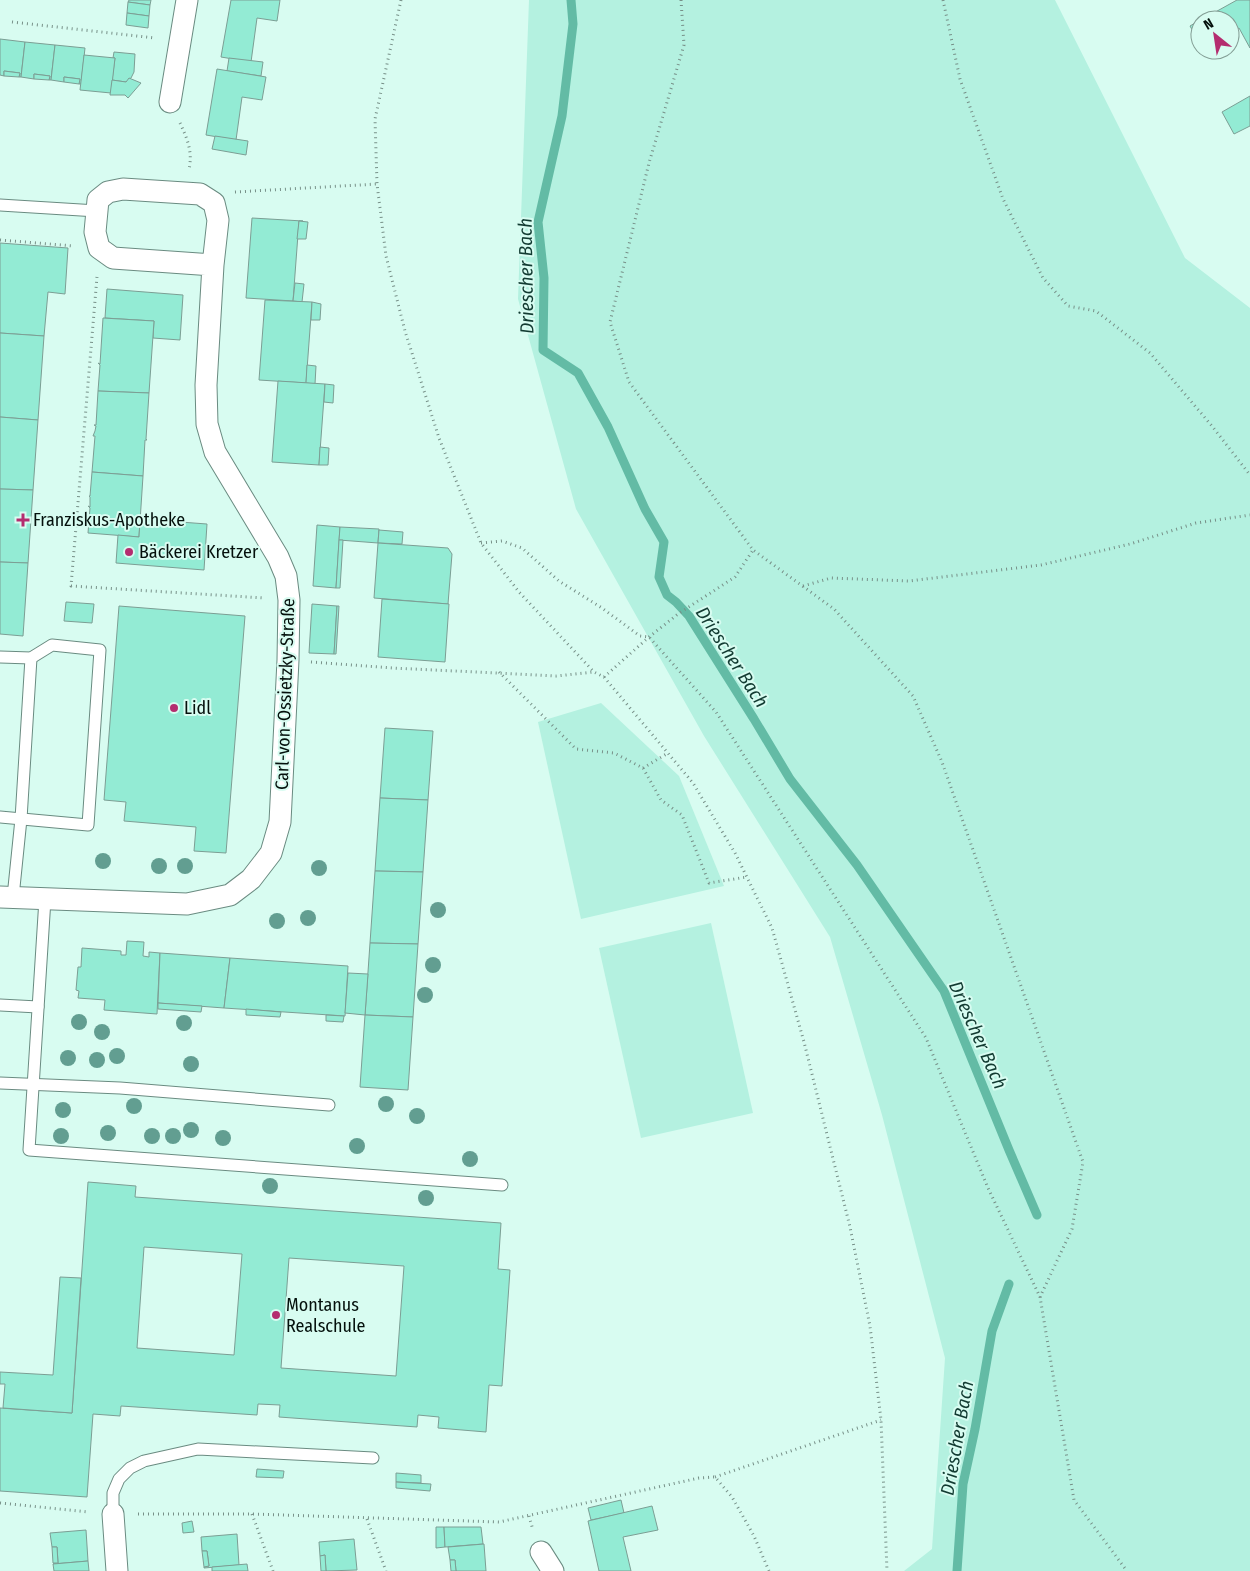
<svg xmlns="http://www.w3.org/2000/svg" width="1250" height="1571" viewBox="0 0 1250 1571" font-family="'Fira Sans Condensed',sans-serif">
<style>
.green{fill:#b4f1e0}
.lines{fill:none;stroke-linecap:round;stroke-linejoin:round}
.stream{stroke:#63bba5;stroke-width:9}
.building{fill:#93ebd4;stroke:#7c9e94;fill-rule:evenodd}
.service-casing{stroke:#6a8b81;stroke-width:13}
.minor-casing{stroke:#6a8b81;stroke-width:23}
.path{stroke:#779088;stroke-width:3;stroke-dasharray:1 4;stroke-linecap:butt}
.service{stroke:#fff;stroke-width:11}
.minor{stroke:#fff;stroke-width:21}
.tree{fill:#629e91}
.poi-dot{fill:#b42d6f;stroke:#d8fcf1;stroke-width:2}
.labels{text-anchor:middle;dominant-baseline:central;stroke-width:4;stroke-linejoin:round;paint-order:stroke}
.poi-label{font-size:18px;fill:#04100c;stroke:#d8fcf1;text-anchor:start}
.street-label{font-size:18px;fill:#04100c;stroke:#d8fcf1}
.water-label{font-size:19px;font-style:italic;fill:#123b32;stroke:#d8fcf1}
</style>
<rect width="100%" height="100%" fill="#d8fcf1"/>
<g class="green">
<path d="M529,0H1055L1185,258L1250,308V1571H904L932,1549L945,1358L882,1115L830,937L704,736L576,509L518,299Z"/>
<path d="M601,703L679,776L724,886L581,919L538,722Z"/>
<path d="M711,923L753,1113L641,1138L599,948Z"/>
</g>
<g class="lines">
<g class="stream">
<path d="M571,0L573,24L562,116L538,222L544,278L543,350L578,373L608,427L645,509L664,542L659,577L667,595L676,602L689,616L754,719L790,779L857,865L944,991L1009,1150L1037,1215"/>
<path d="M957,1571L963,1484L975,1429L992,1331L1009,1284"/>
</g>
</g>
<g class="building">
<path d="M129,0H151L150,5L128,2Z"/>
<path d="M231,0H280L277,21L257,18L251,62L221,57Z"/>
<path d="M1237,0H1250V48L1239,28L1230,33V20H1201Z"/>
<path d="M128,2L150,5L149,16L127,13Z"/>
<path d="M127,13L149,16L148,28L126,25Z"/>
<path d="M1200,20V44L1190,26Z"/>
<path d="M0,39L25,42L21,77H19L20,73L4,71V76L0,75Z"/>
<path d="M25,42L55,45L51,80H49L50,76L34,74V79L21,77Z"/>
<path d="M55,45L85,48L81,84H79L80,79L64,77V82L51,80Z"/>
<path d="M114,52L135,54L134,72L131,78L126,82L112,80L115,58H113Z"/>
<path d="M84,55L115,58L111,93L80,90Z"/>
<path d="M229,58L263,62L261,76L227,71Z"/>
<path d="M217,69L266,77L262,100L242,97L236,140L206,135Z"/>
<path d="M4,71L20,73L19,77L4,76Z"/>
<path d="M34,74L50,76L49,80L34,79Z"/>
<path d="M64,77L80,79L79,84L64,82Z"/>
<path d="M129,78L141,83L128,98L125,95H110L112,80L126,82Z"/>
<path d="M1250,96V126L1234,134L1222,112Z"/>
<path d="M215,136L248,141L246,155L212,149Z"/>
<path d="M252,218L303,221H299L293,301L246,298Z"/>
<path d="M299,221L308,222L306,239H297Z"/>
<path d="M0,243L68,248L65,294L48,292L44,336L0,333Z"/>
<path d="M295,283L304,284L302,302L293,301Z"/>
<path d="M107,289L183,295L180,340L153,338L154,321L105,318Z"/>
<path d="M265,300L312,302L306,383L259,380Z"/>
<path d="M312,302L321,304L320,320H311Z"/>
<path d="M103,318L154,321L149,393L98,391L100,365L98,363L100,364Z"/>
<path d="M0,333L44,336L38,420L0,417Z"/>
<path d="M307,365L316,366L315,384L306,383Z"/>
<path d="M278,381L325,384L319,465L272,462Z"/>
<path d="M325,384L334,385L333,403L324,402Z"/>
<path d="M98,391L149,393L146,439L147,440H145L143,476L92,472L95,436H93L95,431L96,426L94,425H96Z"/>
<path d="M0,417L38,420L33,490L0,489Z"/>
<path d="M320,447L329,448L328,465H319Z"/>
<path d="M92,472L143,476L139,537L88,533L90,508L88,506L90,507V497L89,496H90Z"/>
<path d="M0,489L33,490L28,563L0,562Z"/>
<path d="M140,519L207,524L204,570L116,563L118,535L139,537Z"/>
<path d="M317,525L340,527L336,588L313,586Z"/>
<path d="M340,527L379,529L378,543L339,540Z"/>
<path d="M379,530L403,532L402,544L378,543Z"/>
<path d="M339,540H343L340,588H336Z"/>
<path d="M378,543L448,548L452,554L448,604L374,598Z"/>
<path d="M0,562L28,563L23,636L0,634Z"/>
<path d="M382,599L449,604L445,662L378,657Z"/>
<path d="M66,602L94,604L92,623L64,621Z"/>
<path d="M312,604L337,606L334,654L309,653Z"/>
<path d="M119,606L245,616L226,853L194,851L196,827L124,821L126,802L104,800Z"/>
<path d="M337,606H339L336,654H334Z"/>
<path d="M385,728L433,731L428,800L380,798Z"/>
<path d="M380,798L428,800L423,872L375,871Z"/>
<path d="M375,871L423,872L418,944L370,943Z"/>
<path d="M127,941L144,942L143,956L149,957V952L160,953L157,1014L104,1010L105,1000L78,998L79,991L76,990L78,967H81L82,948L121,951V955H126Z"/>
<path d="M370,943L418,944L413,1017L365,1015Z"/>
<path d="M160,953L230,958L224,1008L158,1003Z"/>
<path d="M230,958L348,966L345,1016L224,1008Z"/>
<path d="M348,973L368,974L365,1015L345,1013Z"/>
<path d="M158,1003L202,1006L201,1012L158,1009Z"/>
<path d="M246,1009L281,1012L280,1017L246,1015Z"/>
<path d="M326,1015L344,1016L343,1022L326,1021Z"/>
<path d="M365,1015L413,1017L408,1090L360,1087Z"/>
<path d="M88,1182L136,1186L135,1197L501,1223L498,1269L510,1270L502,1386L489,1385L486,1432L438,1428L439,1417L418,1415L417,1427L279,1417L280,1405L258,1404L257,1415L121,1406L120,1416L93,1414L87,1497L0,1491V1408L72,1413ZM144,1247L242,1254L234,1355L137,1348ZM289,1258L404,1266L396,1376L281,1368Z"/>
<path d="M60,1277L81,1278L72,1413L3,1408L5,1384H0V1372L53,1375Z"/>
<path d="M257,1469L284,1471L283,1478L256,1477Z"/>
<path d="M396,1473L421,1475V1483L396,1482Z"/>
<path d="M396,1482L431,1484L430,1491L396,1488Z"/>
<path d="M621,1500L624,1513L591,1520L588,1508Z"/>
<path d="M652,1506L658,1530L623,1537L631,1571H599L588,1521Z"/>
<path d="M192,1521L194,1532L183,1533L182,1523Z"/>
<path d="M436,1527H444L445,1547L436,1548Z"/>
<path d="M444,1527H481L483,1544L445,1547Z"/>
<path d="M86,1530L88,1561L53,1564L58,1563L57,1547H52L50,1533Z"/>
<path d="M237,1534L239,1565L204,1568V1567L209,1566L207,1551H202L201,1537Z"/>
<path d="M354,1539L357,1570L326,1571L325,1555L320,1556L319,1542Z"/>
<path d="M484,1544L486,1571H456L455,1560H450L448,1547Z"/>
<path d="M52,1547H57L58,1563H53Z"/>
<path d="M202,1551H207L209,1566L204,1567Z"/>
<path d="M325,1555L326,1571H321L320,1556Z"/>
<path d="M450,1560H455L456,1571H451Z"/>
<path d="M88,1561L89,1571H54L53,1564Z"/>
<path d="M247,1564L248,1571H212V1567Z"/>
</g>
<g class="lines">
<defs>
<g id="service">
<path d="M0,205L97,211"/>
<path d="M0,657L31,658L52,645L100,650L88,825L0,817"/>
<path d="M13,897L21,819L31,658"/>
<path d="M45,899L29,1150L502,1185"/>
<path d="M0,1005L38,1007"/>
<path d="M0,1083L120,1088L329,1105"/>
<path d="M113,1514V1493L119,1479L130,1468L144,1461L198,1449L373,1458"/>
</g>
<g id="minor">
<path d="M170,102L187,0"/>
<path d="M0,897L187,904L230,895L251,879L271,853L280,822L288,660L289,600L286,576L278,557L215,452L207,424L206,385L213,265L218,220L214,203L200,194L123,189L108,192L98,200L95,232L99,248L113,258L213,265"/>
<path d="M113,1514L117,1571"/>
<path d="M541,1552L553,1571"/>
</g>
</defs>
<use href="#service" class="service-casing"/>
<use href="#minor" class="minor-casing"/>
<g class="path">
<path d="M401,0L375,119L377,184L386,256L405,331L439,438L481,543L519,592L594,672L604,677L693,783L735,853L772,928L804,1042L850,1227L870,1326L881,1420L887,1571"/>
<path d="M681,0L684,45L649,163L610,322L629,382L753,550L834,609L913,696L942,762L1083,1162L1072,1229L1040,1297"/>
<path d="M943,0L960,79L1003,199L1043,278L1068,306L1096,311L1150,353L1212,426L1250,475"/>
<path d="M12,22L155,38"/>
<path d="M180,123C187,138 193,152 189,169"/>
<path d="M235,192L377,184"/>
<path d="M0,240L74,246"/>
<path d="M97,277L71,586L264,598"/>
<path d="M481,543L502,541L522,548L559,581L602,608L640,636L649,637L716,712L926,1038L988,1188L1040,1297L1074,1500L1127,1571"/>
<path d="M803,586L831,578L909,581L1041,565L1130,544L1196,523L1250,515"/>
<path d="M311,662L393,668L556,676L594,672"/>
<path d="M499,672L576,749L614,753L643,768L661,800L682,815L709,883L747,877"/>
<path d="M604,677L649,637L678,614L735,577L753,550"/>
<path d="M643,768L668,753"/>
<path d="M715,1477L881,1420"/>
<path d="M0,1503L89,1512"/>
<path d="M138,1514H252L499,1522L699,1478L715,1477L732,1497L754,1536L769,1571"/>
<path d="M252,1514L273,1571"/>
<path d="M529,1516L533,1530"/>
<path d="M367,1519L386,1571"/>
</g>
<use href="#service" class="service"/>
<use href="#minor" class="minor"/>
</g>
<g class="tree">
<circle cx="103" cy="861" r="8"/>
<circle cx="159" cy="866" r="8"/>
<circle cx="185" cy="866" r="8"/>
<circle cx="319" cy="868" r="8"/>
<circle cx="438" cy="910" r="8"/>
<circle cx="308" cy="918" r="8"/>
<circle cx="277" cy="921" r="8"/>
<circle cx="433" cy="965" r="8"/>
<circle cx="425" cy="995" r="8"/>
<circle cx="79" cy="1022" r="8"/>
<circle cx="184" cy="1023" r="8"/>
<circle cx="102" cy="1032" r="8"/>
<circle cx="117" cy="1056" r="8"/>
<circle cx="68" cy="1058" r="8"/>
<circle cx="97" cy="1060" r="8"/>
<circle cx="191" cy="1064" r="8"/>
<circle cx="386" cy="1104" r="8"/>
<circle cx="134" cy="1106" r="8"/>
<circle cx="63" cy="1110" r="8"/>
<circle cx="417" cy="1116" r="8"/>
<circle cx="191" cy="1130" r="8"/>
<circle cx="108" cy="1133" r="8"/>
<circle cx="61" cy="1136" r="8"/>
<circle cx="152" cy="1136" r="8"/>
<circle cx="173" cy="1136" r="8"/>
<circle cx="223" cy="1138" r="8"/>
<circle cx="357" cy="1146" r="8"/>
<circle cx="470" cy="1159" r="8"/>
<circle cx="270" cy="1186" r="8"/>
<circle cx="426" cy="1198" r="8"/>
</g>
<g class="poi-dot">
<path d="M20.5 512.5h5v5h5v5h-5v5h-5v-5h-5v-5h5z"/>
<circle cx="129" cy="552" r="5"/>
<circle cx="174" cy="708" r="5"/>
<circle cx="276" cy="1315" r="5"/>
</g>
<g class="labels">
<g class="poi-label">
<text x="33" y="520">Franziskus-Apotheke</text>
<text x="139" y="552">Bäckerei Kretzer</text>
<text x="184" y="708">Lidl</text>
<text x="286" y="1305">Montanus<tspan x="286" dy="21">Realschule</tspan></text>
</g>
<g class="street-label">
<text transform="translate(285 694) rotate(-88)">Carl-von-Ossietzky-Straße</text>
</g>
<g class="water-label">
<text transform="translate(526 276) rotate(-91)">Driescher Bach</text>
<text transform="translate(732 657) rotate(57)">Driescher Bach</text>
<text transform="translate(978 1035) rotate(66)">Driescher Bach</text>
<text transform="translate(957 1438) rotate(-80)">Driescher Bach</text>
</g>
</g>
<g transform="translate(1215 35) rotate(330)"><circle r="24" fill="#d8fcf1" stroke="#839e95"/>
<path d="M0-4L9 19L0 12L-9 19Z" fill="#b42d6f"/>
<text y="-8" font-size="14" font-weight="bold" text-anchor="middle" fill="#04100c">N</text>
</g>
</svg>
